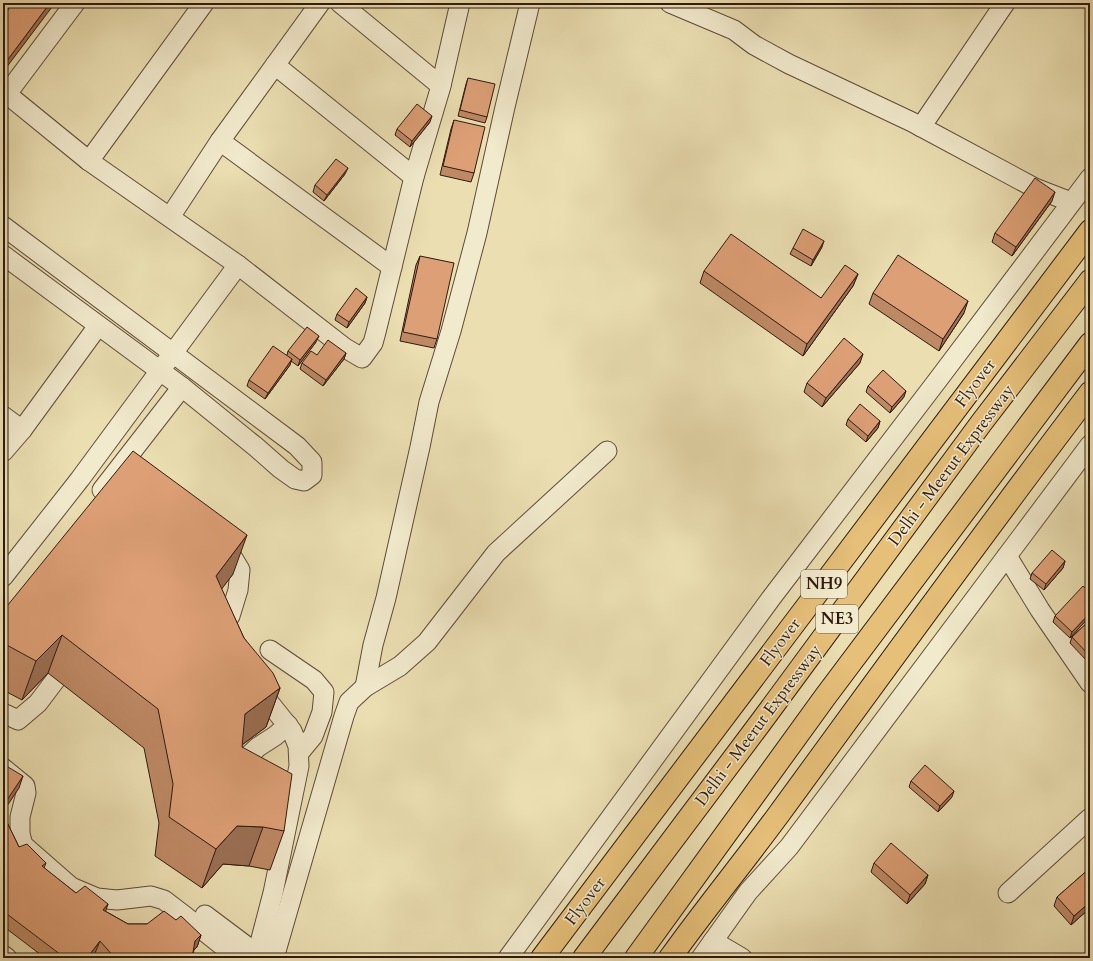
<svg xmlns="http://www.w3.org/2000/svg" width="1093" height="961" viewBox="0 0 1093 961" font-family="Cardo,serif">
<style>
.lines{fill:none;stroke-linecap:round;stroke-linejoin:round}
.minor-casing{stroke:#5e4b38;stroke-width:21}
.highway-casing{stroke:#2f1a0f;stroke-width:24}
.minor{stroke:#f2eacd;stroke-width:19}
.highway{stroke:#e6c079;stroke-width:22}
.wall{fill:#be8965;stroke:#2f1a0f}
.shaded-wall{fill:#9b6f53;stroke:#2f1a0f}
.building{fill:#dd9f76;stroke:#2f1a0f}
.labels{text-anchor:middle;dominant-baseline:central;stroke-width:3;stroke-linejoin:round;paint-order:stroke}
.shield{fill:#f2eacd;stroke:#6a5848;stroke-width:1}
.shield-label{font-size:16px;font-weight:bold;fill:#2f1a0f}
.street-label{font-size:17px;fill:#2f1a0f;stroke:#f2eacd}
</style>
<rect width="100%" height="100%" fill="#ebdfb2"/>
<filter id="stains"><feTurbulence type="fractalNoise" baseFrequency=".005" numOctaves="4"/><feColorMatrix values="0 0 0 0 .2 0 0 0 0 .09 0 0 0 0 .02 0 0 0 .5 -.17"/></filter>
<radialGradient id="worn" r=".72"><stop offset=".6" stop-color="#630" stop-opacity="0"/><stop offset="1" stop-color="#630" stop-opacity=".3"/></radialGradient>
<g class="lines">
<defs>
<g id="minor">
<path d="M340,3L441,86"/>
<path d="M670,3L734,30L754,45L789,64L912,122L1035,188L1071,202"/>
<path d="M275,65L414,177"/>
<path d="M3,91L89,161L238,265L345,348L362,358L373,343L376,332L414,177L441,86L460,3"/>
<path d="M3,99L75,3"/>
<path d="M921,127L1005,3"/>
<path d="M220,141L392,267"/>
<path d="M89,161L204,3"/>
<path d="M170,217L220,141L320,3"/>
<path d="M3,226L297,446L312,462V475L304,481L295,479L281,469L256,447L182,387L3,255"/>
<path d="M3,416L22,430"/>
<path d="M3,452L22,430L98,326"/>
<path d="M102,490L182,387"/>
<path d="M1007,556L1040,610L1090,683"/>
<path d="M3,577L80,479L238,265"/>
<path d="M212,625L230,616L238,590L240,570L225,545L222,543"/>
<path d="M270,650L314,680L324,692L322,712L313,736L299,753"/>
<path d="M365,687L373,645L386,598L420,447L429,402L451,331L477,233L505,107L530,3"/>
<path d="M3,713L18,720L38,703L72,658"/>
<path d="M3,768L25,786L26,793L20,817V834L23,845L71,887L97,898L117,900L151,896L164,900L185,916L234,955L233,958"/>
<path d="M244,775L243,773L245,759L258,747L275,736L288,725"/>
<path d="M1008,893L1090,818"/>
<path d="M205,915L257,954"/>
<path d="M713,941L742,958"/>
<path d="M3,955L7,958"/>
<path d="M256,958L273,893L299,766L298,746L292,731L256,686"/>
<path d="M274,958L344,716L349,702L365,687L400,666L427,642L496,553L607,451"/>
<path d="M508,958L772,597L937,381L1090,178"/>
<path d="M701,958L748,892L789,847L1090,445"/>
</g>
<g id="highway">
<path d="M542,958L1090,231"/>
<path d="M584,958L761,722L982,422L1090,281"/>
<path d="M636,958L825,697L1090,344"/>
<path d="M670,958C705,909 743,863 779,814C882,673 984,532 1090,393"/>
</g>
</defs>
<use href="#minor" class="minor-casing"/>
<use href="#highway" class="highway-casing"/>
<use href="#minor" class="minor"/>
<use href="#highway" class="highway"/>
</g>
<g class="wall">
<path d="M468,78L487,117L485,123L458,116L466,84Z"/>
<path d="M454,120L474,173L471,182L440,175L451,129Z"/>
<path d="M430,122L410,147L395,135L397,129Z"/>
<path d="M345,174L324,201L313,192L315,185Z"/>
<path d="M1052,201L1012,256L992,242L995,233Z"/>
<path d="M822,247L811,266L790,254L793,248Z"/>
<path d="M420,256L437,339L434,348L400,341L416,265Z"/>
<path d="M704,271L821,298L858,274L853,286L803,356L700,283Z"/>
<path d="M873,293L964,313L939,351L869,304Z"/>
<path d="M367,297L365,303L347,328L335,320L337,314Z"/>
<path d="M316,342L298,366L291,361L290,365L265,399L247,386L249,380L287,355L288,351Z"/>
<path d="M346,353L344,359L323,386L300,369L302,363L317,355Z"/>
<path d="M860,363L822,407L804,392L807,383Z"/>
<path d="M868,386L904,397L890,413L866,392Z"/>
<path d="M848,419L880,421L878,428L866,442L846,425Z"/>
<path d="M1065,561L1063,568L1044,590L1030,579L1032,573Z"/>
<path d="M233,574L221,589L244,638L280,688L266,727L242,745V747L284,831L270,870L249,866L223,864L202,888L155,856L159,823L144,748L48,673L22,700L3,690V611Z"/>
<path d="M1090,593V616L1070,638L1053,622L1055,616Z"/>
<path d="M1090,620V656L1086,660L1070,643L1072,637Z"/>
<path d="M1090,656V668L1087,664Z"/>
<path d="M911,781L952,797L938,812L909,787Z"/>
<path d="M3,814L19,847L46,863L44,868L76,893L108,904L105,911L128,924H147L176,920L201,935L197,947L194,950L192,958H100L95,953L91,958H45L3,926Z"/>
<path d="M874,863L928,875L925,884L907,904L871,872Z"/>
<path d="M1090,868V908L1071,925L1054,906L1057,897Z"/>
</g>
<g class="shaded-wall">
<path d="M50,3H55L3,72V66Z"/>
<path d="M432,116L430,122L410,147L412,141Z"/>
<path d="M348,168L345,174L324,201L327,195Z"/>
<path d="M1055,192L1052,201L1012,256L1016,247Z"/>
<path d="M824,241L822,247L811,266L813,260Z"/>
<path d="M858,274L853,286L803,356L807,344Z"/>
<path d="M367,297L365,303L347,328L349,322Z"/>
<path d="M968,301L964,313L939,351L943,339Z"/>
<path d="M319,336L316,342L298,366L300,360Z"/>
<path d="M346,353L344,359L323,386L326,380Z"/>
<path d="M863,354L860,363L822,407L826,398Z"/>
<path d="M292,359L290,365L265,399L268,393Z"/>
<path d="M906,391L904,397L890,413L892,407Z"/>
<path d="M880,421L878,428L866,442L868,436Z"/>
<path d="M247,535L233,574L202,615L216,576Z"/>
<path d="M1065,561L1063,568L1044,590L1046,584Z"/>
<path d="M1090,613V616L1070,638L1072,632Z"/>
<path d="M62,635L48,673L22,700L36,661Z"/>
<path d="M1090,652V656L1086,660L1088,654Z"/>
<path d="M280,688L266,727L231,753L245,714Z"/>
<path d="M23,776L19,788L3,812V801Z"/>
<path d="M954,791L952,797L938,812L940,806Z"/>
<path d="M237,826L263,827L249,866L223,864L202,888L216,849Z"/>
<path d="M928,875L925,884L907,904L910,895Z"/>
<path d="M1090,902V908L1071,925L1074,916Z"/>
<path d="M108,904L104,916L103,910Z"/>
<path d="M201,935L197,947L191,952L195,941Z"/>
<path d="M100,941L95,953L91,958H87Z"/>
</g>
<g class="building">
<path d="M13,3H50L3,66V17Z"/>
<path d="M468,78L495,84L487,117L460,110Z"/>
<path d="M417,104L432,116L412,141L397,129Z"/>
<path d="M454,120L485,127L474,173L443,166Z"/>
<path d="M336,159L348,168L327,195L315,185Z"/>
<path d="M1035,178L1055,192L1016,247L995,233Z"/>
<path d="M803,229L824,241L813,260L793,248Z"/>
<path d="M731,234L821,298L845,265L858,274L807,344L704,271Z"/>
<path d="M898,255L968,301L943,339L873,293Z"/>
<path d="M420,256L454,263L437,339L403,332Z"/>
<path d="M356,288L367,297L349,322L337,314Z"/>
<path d="M307,327L319,336L300,360L288,351Z"/>
<path d="M844,338L863,354L826,398L807,383Z"/>
<path d="M328,340L346,353L326,380L302,363L311,351L317,355Z"/>
<path d="M273,346L292,359L268,393L249,380Z"/>
<path d="M883,370L906,391L892,407L868,386Z"/>
<path d="M860,404L880,421L868,436L848,419Z"/>
<path d="M133,451L247,535L216,576L244,638L273,673L280,688L245,714L242,747L292,774L284,831L263,827L237,826L216,849L169,817L173,784L158,709L62,635L36,661L3,643V611Z"/>
<path d="M1052,550L1065,561L1046,584L1032,573Z"/>
<path d="M1083,586L1090,593V613L1072,632L1055,616Z"/>
<path d="M1090,620V652L1088,654L1072,637Z"/>
<path d="M3,764L23,776L7,800L3,801Z"/>
<path d="M925,765L954,791L940,806L911,781Z"/>
<path d="M3,814L19,847L27,844L46,863L42,866L76,893L85,886L108,904L103,910L128,924H147L164,911L176,920L181,916L201,935L195,941L192,958H115L100,941L87,958H65L3,911Z"/>
<path d="M891,843L928,875L910,895L874,863Z"/>
<path d="M1090,868V902L1074,916L1057,897Z"/>
</g>
<g class="labels">
<g class="shield">
<rect x="801" y="570" width="46" height="28" rx="3"/>
<rect x="816" y="605" width="42" height="28" rx="3"/>
</g>
<g class="shield-label">
<text x="824" y="584">NH9</text>
<text x="837" y="619">NE3</text>
</g>
<g class="street-label">
<text transform="translate(975 383) rotate(-53)">Flyover</text>
<text transform="translate(951 465) rotate(-53)">Delhi - Meerut Expressway</text>
<text transform="translate(780 642) rotate(-53)">Flyover</text>
<text transform="translate(758 725) rotate(-53)">Delhi - Meerut Expressway</text>
<text transform="translate(585 901) rotate(-53)">Flyover</text>
</g>
</g>
<rect width="1093" height="961" fill="none" stroke="#ebdfb2" stroke-width="16"/>
<rect x="4" y="4" width="1085" height="953" fill="none" stroke="#2f1a0f" stroke-width="2"/>
<rect x="8" y="8" width="1077" height="945" fill="none" stroke="#2f1a0f"/>
<rect width="100%" height="100%" filter="url(#stains)"/>
<rect width="100%" height="100%" fill="url(#worn)"/>
</svg>
